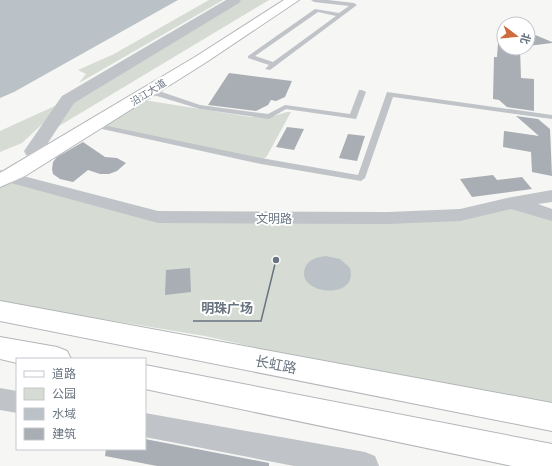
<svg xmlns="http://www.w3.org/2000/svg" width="552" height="466" viewBox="0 0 552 466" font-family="Barlow,'Noto Sans SC',sans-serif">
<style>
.green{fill:#d6dbd3}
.water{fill:#bac2c7}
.building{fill:#a8aeb3}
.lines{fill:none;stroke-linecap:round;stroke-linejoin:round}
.secondary-casing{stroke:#b3b7bb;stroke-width:2}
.trunk-casing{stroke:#b3b6b9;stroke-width:2}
.service{fill:#c0c3c7;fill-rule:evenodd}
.minor{fill:#c0c3c7;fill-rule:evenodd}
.tertiary{fill:#c0c3c7;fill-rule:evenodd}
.secondary{fill:#fff;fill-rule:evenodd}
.trunk{fill:#fff;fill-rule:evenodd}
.labels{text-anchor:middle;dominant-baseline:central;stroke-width:4;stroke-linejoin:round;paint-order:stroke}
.far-street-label{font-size:10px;fill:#697481;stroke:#fff}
.street-label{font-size:12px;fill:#697481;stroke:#fff}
.near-street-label{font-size:14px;fill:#697481;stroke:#fff}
.leader{fill:none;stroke:#697481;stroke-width:1.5}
.callout-dot{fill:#697481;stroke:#fff;stroke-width:1.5}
.callout-label{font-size:13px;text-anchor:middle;font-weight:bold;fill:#697481;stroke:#fff;stroke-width:4;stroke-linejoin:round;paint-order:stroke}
</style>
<rect width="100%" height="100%" fill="#f6f6f4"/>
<g class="green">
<path d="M209,0H223L79,83L86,74L78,70L114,54Z"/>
<path d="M235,0H269L44,135L66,102L22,143L0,152V131L68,100Z"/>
<path d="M137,99L251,117L274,116L287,112H291L267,156L261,161L93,125Z"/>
<path d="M9,177L158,217L388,218L507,204L552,215V415L205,336L0,302V181Z"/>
</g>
<g class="water">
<path d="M0,0H178L14,92L0,98Z"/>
<path d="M326,256L340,259L350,268C359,302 295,294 305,268C308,259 318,257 326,256Z"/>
</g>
<g class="building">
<path d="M499,30H504V48H520L521,78L534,79V111L507,107L499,100L493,99L494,57H497Z"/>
<path d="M528,32L552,42V43L528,46Z"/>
<path d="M229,73L292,81L285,97L276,101L271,100L268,105L256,111L208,105Z"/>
<path d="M516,116L538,119L550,129L552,176L532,172L531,152L503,147L504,131L539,136Z"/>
<path d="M287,127L304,129L294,150L276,147Z"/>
<path d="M348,134L365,136L357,161L339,158Z"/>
<path d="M83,142L105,157L117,158L126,163L117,171L109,174H100L88,170L73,182L60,179L53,174L52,169L53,162L57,157Z"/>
<path d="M493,175L497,180L522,177L532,189L472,197L460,179Z"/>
<path d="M190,268L191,292L165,295L166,270Z"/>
<path d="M145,439L269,463V466H157L105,456L106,449H145Z"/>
</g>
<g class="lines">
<defs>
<path id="secondary" d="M284,0H299L205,63L25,176L0,187V173L195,57Z"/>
<g id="trunk">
<path d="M0,301L552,403V431L0,321Z"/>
<path d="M0,337L57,347L67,351L71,359H17V363L0,359Z"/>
<path d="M145,365L552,444V466H512L145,389Z"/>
</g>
</defs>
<use href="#secondary" class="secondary-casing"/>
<use href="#trunk" class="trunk-casing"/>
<g class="service">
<path d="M311,0H328L354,3L357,5L270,70L265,69L269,65L248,58V56L315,9L339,13L349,6L314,2ZM318,12L336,16L273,62L255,56Z"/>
<path d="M147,89H153L200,105L268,114L285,105L350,114L359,90H362L366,92L356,119L286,109L269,119L200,109L147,93Z"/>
<path d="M387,92L552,115V119L393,97L365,178L361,181L261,164L93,127L89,125L93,123L261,158L358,175Z"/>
</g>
<g class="minor">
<path d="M0,170L158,211L388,212L460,209L507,198L552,190V202L538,204L552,209V221L511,209L460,221L388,224L158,223L0,180Z"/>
<path d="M0,388L17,391V413L0,410Z"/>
<path d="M145,413L365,452L375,456L379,466H294L145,437Z"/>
</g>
<path class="tertiary" d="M226,0H241L239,3L74,103L40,155L33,157L26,155L24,151L62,96Z"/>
<use href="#secondary" class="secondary"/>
<use href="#trunk" class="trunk"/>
</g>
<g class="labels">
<g class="far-street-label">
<text transform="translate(148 92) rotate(-32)">沿江大道</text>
</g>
<g class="street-label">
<text x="274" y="218">文明路</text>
</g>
<g class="near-street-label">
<text transform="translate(276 364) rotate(11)">长虹路</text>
</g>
</g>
<path class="leader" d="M276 260L261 321H193"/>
<circle class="callout-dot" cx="276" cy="260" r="4"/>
<g class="callout-label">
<text x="227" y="313">明珠广场</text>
</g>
<rect x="16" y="358" width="130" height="92" fill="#ffffff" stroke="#c3c7cd"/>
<rect x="24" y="371" width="20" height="6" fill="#ffffff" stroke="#c3c7cd"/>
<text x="52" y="378" font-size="12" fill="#697481">道路</text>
<rect x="24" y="388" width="20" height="12" fill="#d6dbd3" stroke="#c3c7cd"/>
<text x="52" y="398" font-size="12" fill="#697481">公园</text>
<rect x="24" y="408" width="20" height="12" fill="#bac2c7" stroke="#c3c7cd"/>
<text x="52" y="418" font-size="12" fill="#697481">水域</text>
<rect x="24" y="428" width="20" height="12" fill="#a8aeb3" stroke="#c3c7cd"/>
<text x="52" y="438" font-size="12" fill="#697481">建筑</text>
<g transform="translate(516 36) rotate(106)"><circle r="19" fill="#ffffff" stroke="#c3c7cd"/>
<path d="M0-3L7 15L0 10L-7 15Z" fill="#ce6a3c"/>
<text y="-6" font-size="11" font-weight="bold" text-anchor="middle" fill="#697481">北</text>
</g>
</svg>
